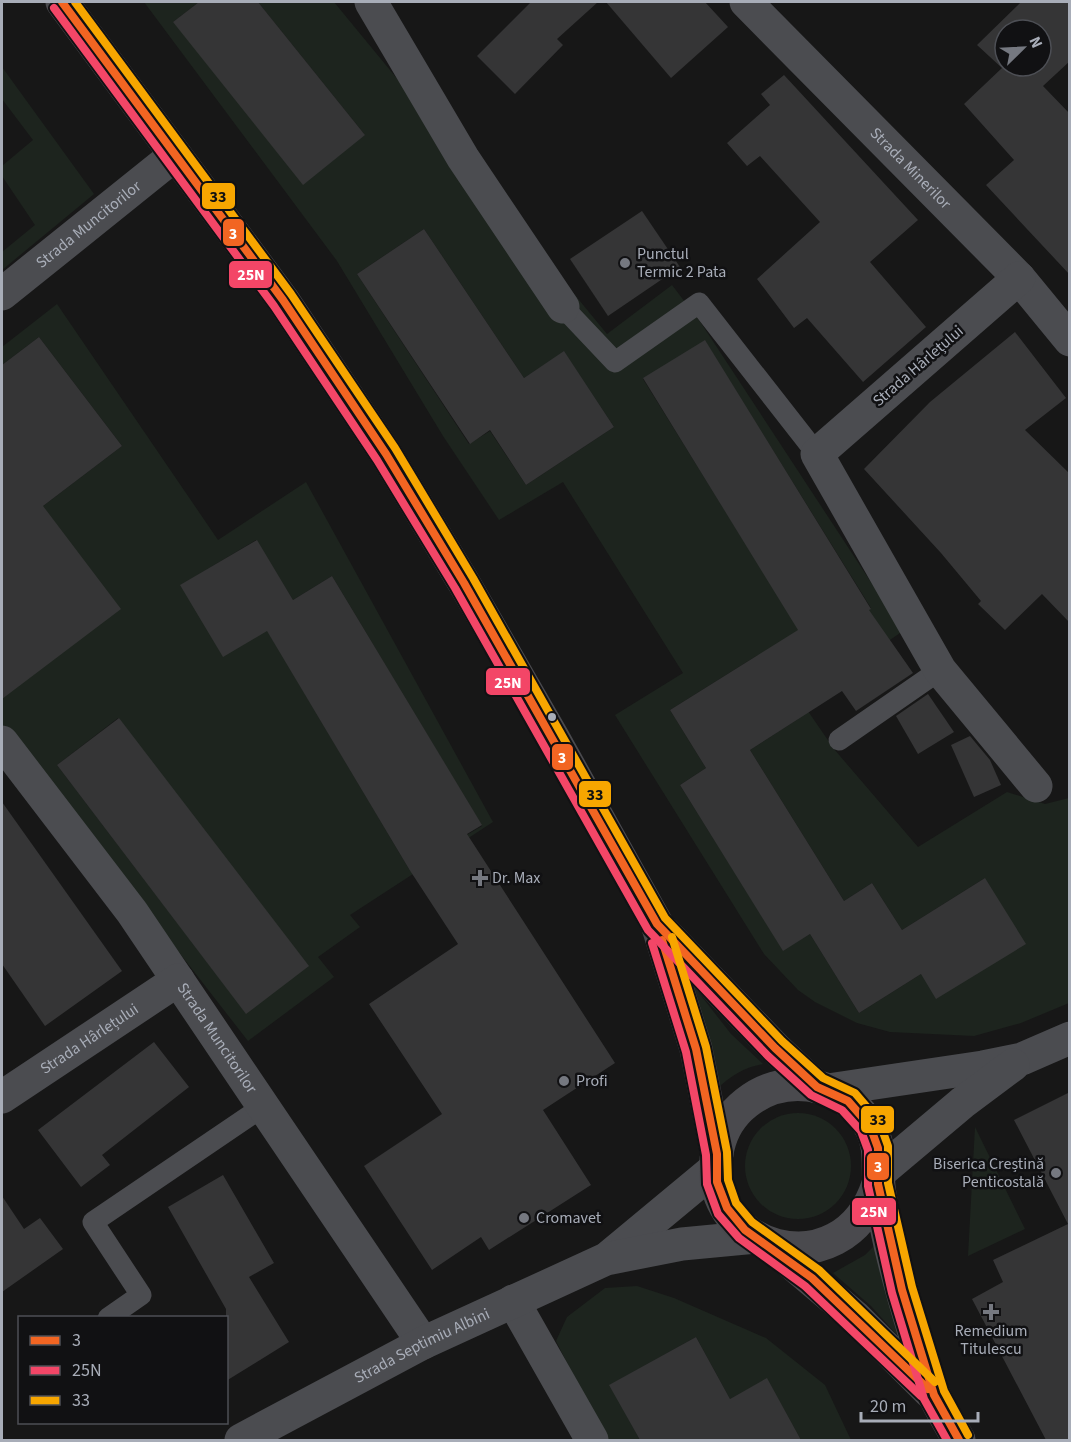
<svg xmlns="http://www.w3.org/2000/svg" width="1071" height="1442" viewBox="0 0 1071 1442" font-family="'Source Sans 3',sans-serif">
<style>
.green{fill:#1d241e;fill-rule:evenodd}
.building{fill:#353536;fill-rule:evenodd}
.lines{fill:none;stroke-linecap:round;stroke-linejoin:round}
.service{stroke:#4b4c50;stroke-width:21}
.minor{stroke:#4b4c50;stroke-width:33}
.tertiary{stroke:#4b4c50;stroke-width:33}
.secondary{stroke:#4a4a4e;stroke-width:33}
.bus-1-casing{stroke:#111113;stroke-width:12}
.bus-2-casing{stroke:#111113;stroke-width:12}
.bus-3-casing{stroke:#111113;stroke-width:12}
.bus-1{stroke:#f26522;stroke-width:8}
.bus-2{stroke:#f34667;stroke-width:8}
.bus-3{stroke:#f7a600;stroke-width:8}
.poi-dot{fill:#757880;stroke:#111113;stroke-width:2}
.bus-dot{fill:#a8adb8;stroke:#111113;stroke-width:2}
.labels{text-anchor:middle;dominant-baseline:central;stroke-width:5;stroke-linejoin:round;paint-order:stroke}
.street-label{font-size:16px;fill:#a8adb8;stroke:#111113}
.poi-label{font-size:16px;fill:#a8adb8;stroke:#111113;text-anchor:start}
.line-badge{stroke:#111113;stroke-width:2}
.badge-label{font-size:16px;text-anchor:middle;font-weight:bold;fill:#fff}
.pale-badge-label{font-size:16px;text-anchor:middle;font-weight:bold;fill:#111}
</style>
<rect width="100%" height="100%" fill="#171717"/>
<g class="green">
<path d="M144,2H199L173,22L365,135L258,2H334L607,334L672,285L701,323L903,631L801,701L834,749L918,847L1007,792L1045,804L1069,798V1003L1021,1023L974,1036L890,1032L857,1023L815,1002L798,990L764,954L615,715L683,673L563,482L499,520L443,436L337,261ZM424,229L524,378L564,352L614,427L526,485L490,431L469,444L357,274ZM705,341L871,608L810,647L643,379ZM758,655L798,719L750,750L844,901L872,883L902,930L985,878L921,974L859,1013L810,934L783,950L680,785L706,768L670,710Z"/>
<path d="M2,67L94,194L2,270V252L35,225L2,176V166L33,140L2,99Z"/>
<path d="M57,304L218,540L306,482L493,822L350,915L360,927L318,957L334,977L248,1041L2,725V697L43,506L122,446L39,337L2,365V347ZM256,540L293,600L332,576L482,826L409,869L267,630L181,585ZM118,718H119L246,1013L57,765Z"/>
<path d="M677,965L731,1034L763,1064C745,1067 730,1076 717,1089Z"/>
<circle cx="798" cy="1166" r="53"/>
<path d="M975,1127L1025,1229L968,1256Z"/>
<path d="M874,1246L906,1345L871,1306L833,1273L865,1255Z"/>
<path d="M637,1286L674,1298L766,1338L825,1385L851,1440H801L767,1379L730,1399L696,1337L610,1385L640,1440H606L556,1341L567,1317L605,1288Z"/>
</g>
<g class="building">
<path d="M199,2H258L365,135L303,185L173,22Z"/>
<path d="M531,2H598L557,39L563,45L515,94L477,56Z"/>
<path d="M606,2H705L728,27L671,78Z"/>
<path d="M1021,2H1070V61L1043,86L1070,114V275L986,185L1014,160L964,104L1002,68L977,45ZM1005,30H1041V66H1005Z"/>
<path d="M784,75L918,220L870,262L926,327L863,382L807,318L794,328L757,279L820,222L760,156L747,166L727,143L770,105L761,94Z"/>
<path d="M642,211L680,267L608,316L570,259Z"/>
<path d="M424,229L524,378L564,351L614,427L526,485L490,430L470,444L357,274Z"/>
<path d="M1015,332L1066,398L1025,430L1070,474V623L1042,594L1005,630L978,604L981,601L941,553L864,469L930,402Z"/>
<path d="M39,337L122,446L43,506L121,609L2,699V365Z"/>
<path d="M705,340L871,609L869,610L913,673L856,711L842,691L750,750L844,901L872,883L902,930L985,878L1026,944L936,999L921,974L859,1013L810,934L783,951L680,785L706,768L670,710L798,630L643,378Z"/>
<path d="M257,540L293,600L332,576L482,825L467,834L615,1063L543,1110L591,1185L489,1250L481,1237L432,1270L364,1166L442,1114L369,1004L458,944L409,869L267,631L223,657L180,585Z"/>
<path d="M928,694L954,732L918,754L896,716Z"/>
<path d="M119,718L309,966L246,1014L57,765Z"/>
<path d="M970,736L990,760L1001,785L974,797L951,745Z"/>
<path d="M2,802L122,971L45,1026L2,964Z"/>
<path d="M154,1042L189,1087L102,1155L110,1165L81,1187L38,1130Z"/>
<path d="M1070,1092V1440H1046L972,1299L1003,1282L993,1260L1068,1224L1014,1120Z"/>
<path d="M223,1175L274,1263L249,1277L289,1342L226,1381V1309L168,1207Z"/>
<path d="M2,1196L24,1229L40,1218L63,1249L2,1292Z"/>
<path d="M696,1337L730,1399L767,1378L801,1440H640L609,1385Z"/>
</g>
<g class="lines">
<g class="service">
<path d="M563,307L615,362L699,303L817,454"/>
<path d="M839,740L940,670"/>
<path d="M108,1318L141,1295L93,1222L264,1106"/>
</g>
<g class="minor">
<path d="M371,2L463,158L563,307"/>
<path id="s1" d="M746,2L1019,278L1070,340"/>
<path d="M1019,278L817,454L940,670L1036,786"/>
<path id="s2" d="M2,294L175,155"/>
<path id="s3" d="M2,742L132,912L423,1343"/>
<path d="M828,1090L983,1067L1022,1059L1070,1038"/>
<path id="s4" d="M2,1097L178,980"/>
<path d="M880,1172L962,1103L1013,1065"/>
<path d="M513,1301L592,1440"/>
</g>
<g class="tertiary">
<path d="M610,1256L716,1168"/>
<path id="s5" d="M241,1440L423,1343L606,1259L682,1244L756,1237"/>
</g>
<g class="secondary">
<path d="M62,2L283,300L386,454L464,583L554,739L657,924L696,1049L717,1154"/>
<path d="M664,932L775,1048L817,1087"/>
<path d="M878,1184C843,1294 695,1249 718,1148C722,1130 732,1114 746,1103C767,1086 793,1081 819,1087C841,1093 860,1108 871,1128C881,1148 877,1165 879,1186C880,1199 884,1213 886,1226C894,1268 907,1309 919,1349C924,1365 928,1382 935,1397C942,1412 951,1426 959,1440"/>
<path d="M769,1244L854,1316L930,1392"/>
</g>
<defs>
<g id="bus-1">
<path d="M62,2L283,300L386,454L464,583L657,924L775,1048L817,1087L848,1101L870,1126L878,1148V1184L902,1290L934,1395L959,1440"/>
<path d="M662,940L696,1049L717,1154V1182L727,1208L745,1230L812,1278L928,1389"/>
</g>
<g id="bus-2">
<path d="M54,8L274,306L377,460L455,588L648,930L768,1056L811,1095L842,1110L861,1131L868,1150V1186L892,1293L924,1399L947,1440"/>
<path d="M652,943L686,1052L706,1155L707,1184L718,1214L739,1238L805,1286L921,1396"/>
</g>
<g id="bus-3">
<path d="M75,2L291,294L395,448L473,578L665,918L782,1041L823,1078L855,1093L879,1121L888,1146V1183L912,1287L944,1391L968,1435"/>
<path d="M672,937L706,1047L727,1152L728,1180L736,1203L752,1222L819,1270L935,1382"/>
</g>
</defs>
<use href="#bus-1" class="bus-1-casing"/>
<use href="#bus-2" class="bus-2-casing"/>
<use href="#bus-3" class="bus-3-casing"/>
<use href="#bus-1" class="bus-1"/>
<use href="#bus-2" class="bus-2"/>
<use href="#bus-3" class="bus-3"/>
</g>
<g class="poi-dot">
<circle cx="625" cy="263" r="6"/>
<path d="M477 869h6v6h6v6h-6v6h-6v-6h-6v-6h6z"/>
<circle cx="564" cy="1081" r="6"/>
<circle cx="1056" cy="1173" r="6"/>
<circle cx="524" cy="1218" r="6"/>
<path d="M988 1303h6v6h6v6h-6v6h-6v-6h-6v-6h6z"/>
</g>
<circle class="bus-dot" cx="552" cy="717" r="5"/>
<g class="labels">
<g class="street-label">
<text stroke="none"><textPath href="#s1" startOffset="234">Strada Minerilor</textPath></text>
<text stroke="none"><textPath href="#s2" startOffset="111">Strada Muncitorilor</textPath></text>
<text transform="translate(918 366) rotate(-41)">Strada Hârlețului</text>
<text stroke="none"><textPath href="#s4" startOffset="105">Strada Hârlețului</textPath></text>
<text stroke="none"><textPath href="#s3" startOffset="366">Strada Muncitorilor</textPath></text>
<text stroke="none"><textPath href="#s5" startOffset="204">Strada Septimiu Albini</textPath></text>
</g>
<g class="poi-label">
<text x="637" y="254">Punctul<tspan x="637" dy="18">Termic 2 Pata</tspan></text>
<text x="492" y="878">Dr. Max</text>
<text x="576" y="1081">Profi</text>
<text x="1044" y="1164" text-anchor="end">Biserica Creștină<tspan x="1044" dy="18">Penticostală</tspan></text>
<text x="536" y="1218">Cromavet</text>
<text x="991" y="1331" text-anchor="middle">Remedium<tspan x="991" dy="18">Titulescu</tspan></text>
</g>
</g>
<g class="line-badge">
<rect x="201" y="182" width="35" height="28" rx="6" fill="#f7a600"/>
<rect x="222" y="218" width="23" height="29" rx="6" fill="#f26522"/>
<rect x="228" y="260" width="45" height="29" rx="6" fill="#f34667"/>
<rect x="485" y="667" width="46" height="29" rx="6" fill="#f34667"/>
<rect x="551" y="743" width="23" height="28" rx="6" fill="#f26522"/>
<rect x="578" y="780" width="34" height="28" rx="6" fill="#f7a600"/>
<rect x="860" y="1105" width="35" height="29" rx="6" fill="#f7a600"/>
<rect x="866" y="1152" width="24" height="29" rx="6" fill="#f26522"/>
<rect x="851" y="1197" width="46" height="29" rx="6" fill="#f34667"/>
</g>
<g class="badge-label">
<text x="233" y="239">3</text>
<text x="251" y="280">25N</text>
<text x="508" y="688">25N</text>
<text x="562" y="763">3</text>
<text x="878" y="1172">3</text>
<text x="874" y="1217">25N</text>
</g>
<g class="pale-badge-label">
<text x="218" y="202">33</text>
<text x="595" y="800">33</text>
<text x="878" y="1125">33</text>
</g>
<rect width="1071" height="1442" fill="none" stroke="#a8adb8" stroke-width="6"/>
<rect x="18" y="1316" width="210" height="108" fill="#111113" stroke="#4d4f55" stroke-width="1.5"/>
<rect x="30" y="1336" width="30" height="9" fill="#f26522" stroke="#4d4f55" stroke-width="1.5"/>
<text x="72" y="1346" font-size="18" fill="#a8adb8">3</text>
<rect x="30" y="1366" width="30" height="9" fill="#f34667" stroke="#4d4f55" stroke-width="1.5"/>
<text x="72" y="1376" font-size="18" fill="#a8adb8">25N</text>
<rect x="30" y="1396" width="30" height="9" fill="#f7a600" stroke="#4d4f55" stroke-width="1.5"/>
<text x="72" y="1406" font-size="18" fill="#a8adb8">33</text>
<g transform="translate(1023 48) rotate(66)"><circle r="28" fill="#111113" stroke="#4d4f55" stroke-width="1.5"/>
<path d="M0-4.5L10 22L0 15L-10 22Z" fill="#757880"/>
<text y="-9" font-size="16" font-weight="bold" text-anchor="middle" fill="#a8adb8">N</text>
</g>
<path d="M861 1412v9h117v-9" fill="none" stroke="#a8adb8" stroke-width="3"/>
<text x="870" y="1412" font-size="18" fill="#a8adb8" stroke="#111113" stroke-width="4.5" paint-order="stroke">20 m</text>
</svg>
